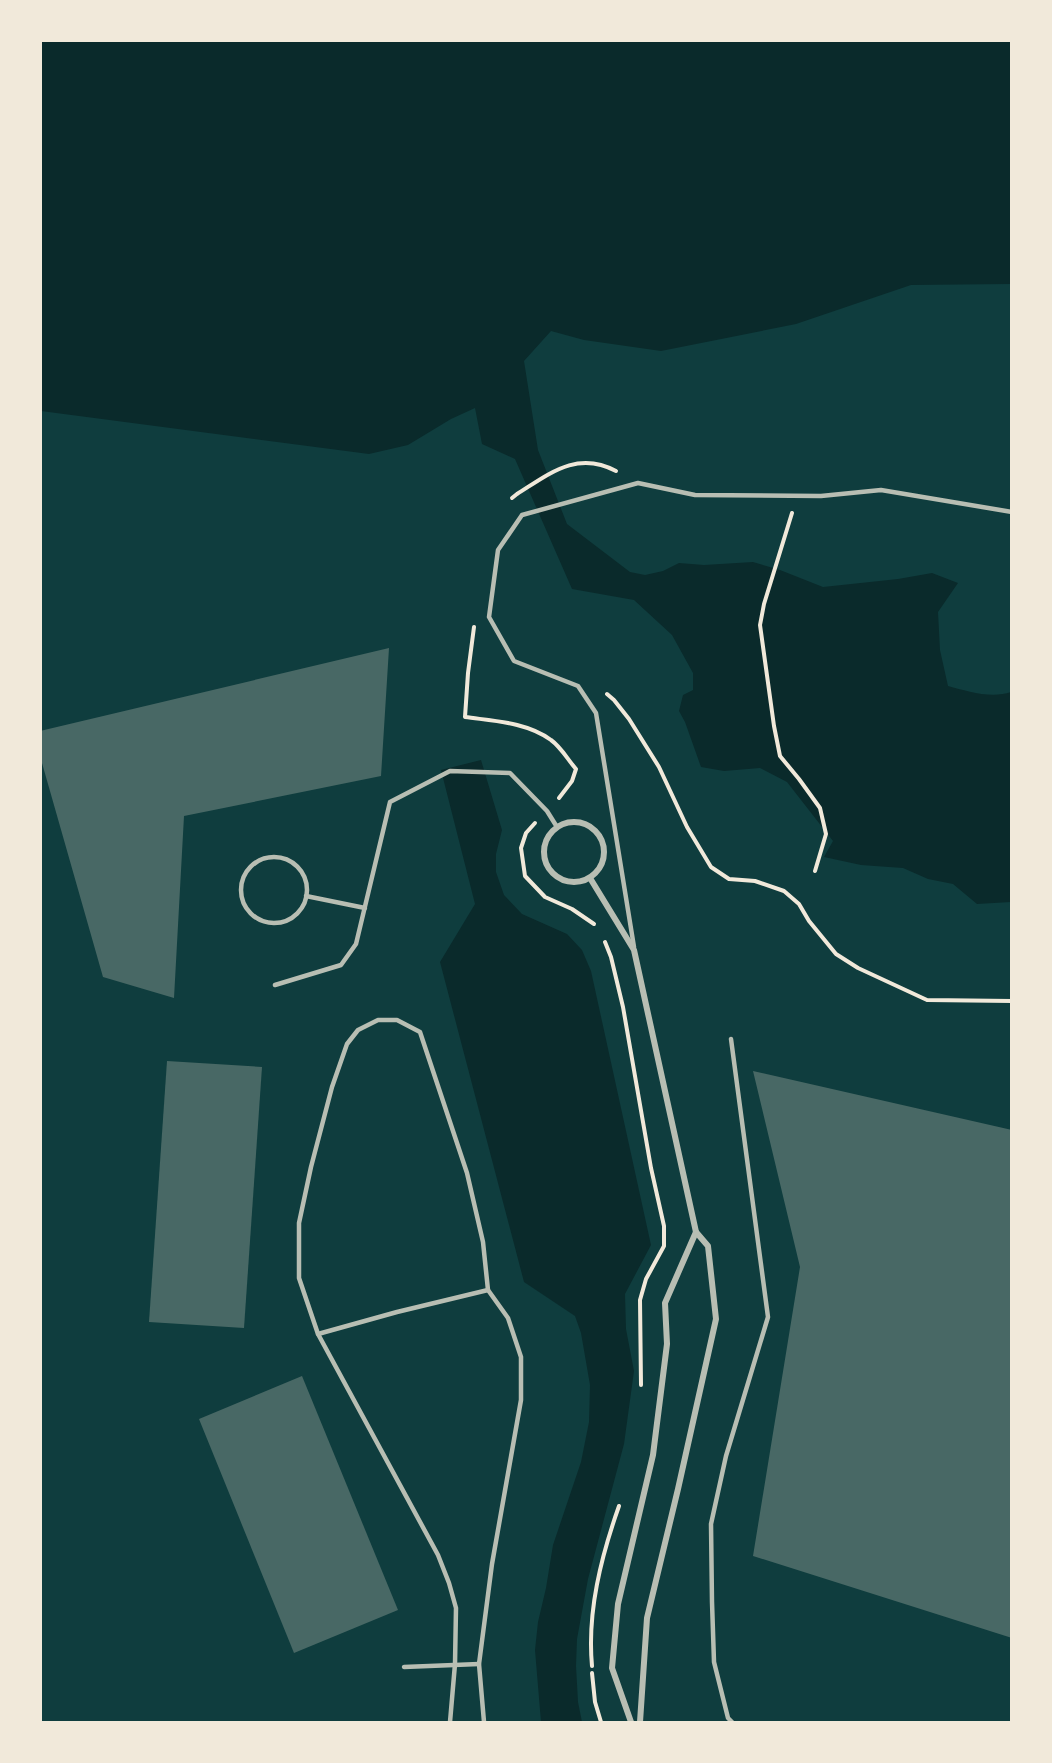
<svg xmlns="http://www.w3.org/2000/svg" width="1052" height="1763" viewBox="0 0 1052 1763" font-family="Mulish,sans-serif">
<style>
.water{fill:#0a2a2b}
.building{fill:#486865}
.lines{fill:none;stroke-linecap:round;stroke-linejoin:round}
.path{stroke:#f1e9da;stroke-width:4}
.service{stroke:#b8beb3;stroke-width:4.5}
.minor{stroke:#b8beb3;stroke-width:6}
</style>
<rect width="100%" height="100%" fill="#0f3d3e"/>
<g class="water">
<path d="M41,41H1011V284L911,285L796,324L661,351L584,340L551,331L524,361L538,450L567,524L630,572L645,575L663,571L679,563L704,565L753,562L780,570L823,587L898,579L932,573L958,583L938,612L940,650L948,686C967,691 991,699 1011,692V902L977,904L953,884L928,879L903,868L861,865L824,857L833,841L787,782L760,768L724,771L701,767L685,722L679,711L683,695L693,690V673L672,635L634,600L572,589L515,459L482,444L475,408L451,419L408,445L369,454L41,411Z"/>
<path d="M481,760L502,830L496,854V872L504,895L522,914L567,934L582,950L591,971L651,1245L625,1294L626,1329L634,1371L624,1444L588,1579L577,1639L576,1666L578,1702L582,1722H541L535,1650L538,1622L546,1588L553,1545L581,1462L589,1422L590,1385L581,1333L575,1316L524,1282L440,962L475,904L441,770Z"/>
</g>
<g class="building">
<path d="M389,648L381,776L184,816L174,998L103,977L40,756V731Z"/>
<path d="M167,1061L262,1067L244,1328L149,1322Z"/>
<path d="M753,1071L1012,1130V1638L753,1556L800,1267Z"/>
<path d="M302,1376L398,1610L294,1653L199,1419Z"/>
</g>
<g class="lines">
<g class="path">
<path d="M512,498L517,494C549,474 577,450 616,471"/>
<path d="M792,513L764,604L760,625L774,726L780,756L799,779L820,808L826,834L815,871"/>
<path d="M474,627L468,673L465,717C493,721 527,722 551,740C561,747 568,760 576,769L572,781L559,798"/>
<path d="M607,694L614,700L629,719L659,767L687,827L711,867L729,879L755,881L784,891L799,904L809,921L836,954L858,968L927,1000L1012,1001"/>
<path d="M535,823L526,833L521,848L525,876L545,897L572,909L594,924"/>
<path d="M605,942L611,957L623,1007L651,1168L664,1226V1246L646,1279L640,1300L641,1385"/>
<path d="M592,1666C587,1612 601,1557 619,1506"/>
<path d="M592,1673L595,1702L601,1722"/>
</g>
<g class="service">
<circle cx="274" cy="890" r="33"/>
<path d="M306,896L365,908"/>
<path d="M634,947L596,713L578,686L514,661L489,617L498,550L522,515L638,483L695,495L821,496L881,490L1012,512"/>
<path d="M275,985L341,965L356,944L390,802L450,771L510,773L547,811L557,827"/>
<path d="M731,1039L768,1317L726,1456L711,1524L712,1602L714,1662L728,1718L732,1722"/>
<path d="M318,1334L397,1312L488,1290"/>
<path d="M404,1667L479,1664"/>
<path d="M450,1722L455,1664L456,1608L449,1583L438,1555L318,1334L299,1278V1223L311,1167L332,1087L347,1044L358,1030L378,1020H397L420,1032L467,1173L483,1242L488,1290L508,1318L521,1357V1400L492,1564L479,1664L484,1722"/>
</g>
<g class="minor">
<circle cx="574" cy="852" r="30"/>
<path d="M590,878L634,950L696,1232L708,1246L716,1319L678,1489L647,1618L640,1722"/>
<path d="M631,1722L612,1668L618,1604L653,1455L667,1344L665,1303L696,1232"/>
</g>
</g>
<rect width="1052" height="1763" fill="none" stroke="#f1e9da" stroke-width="84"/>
</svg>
